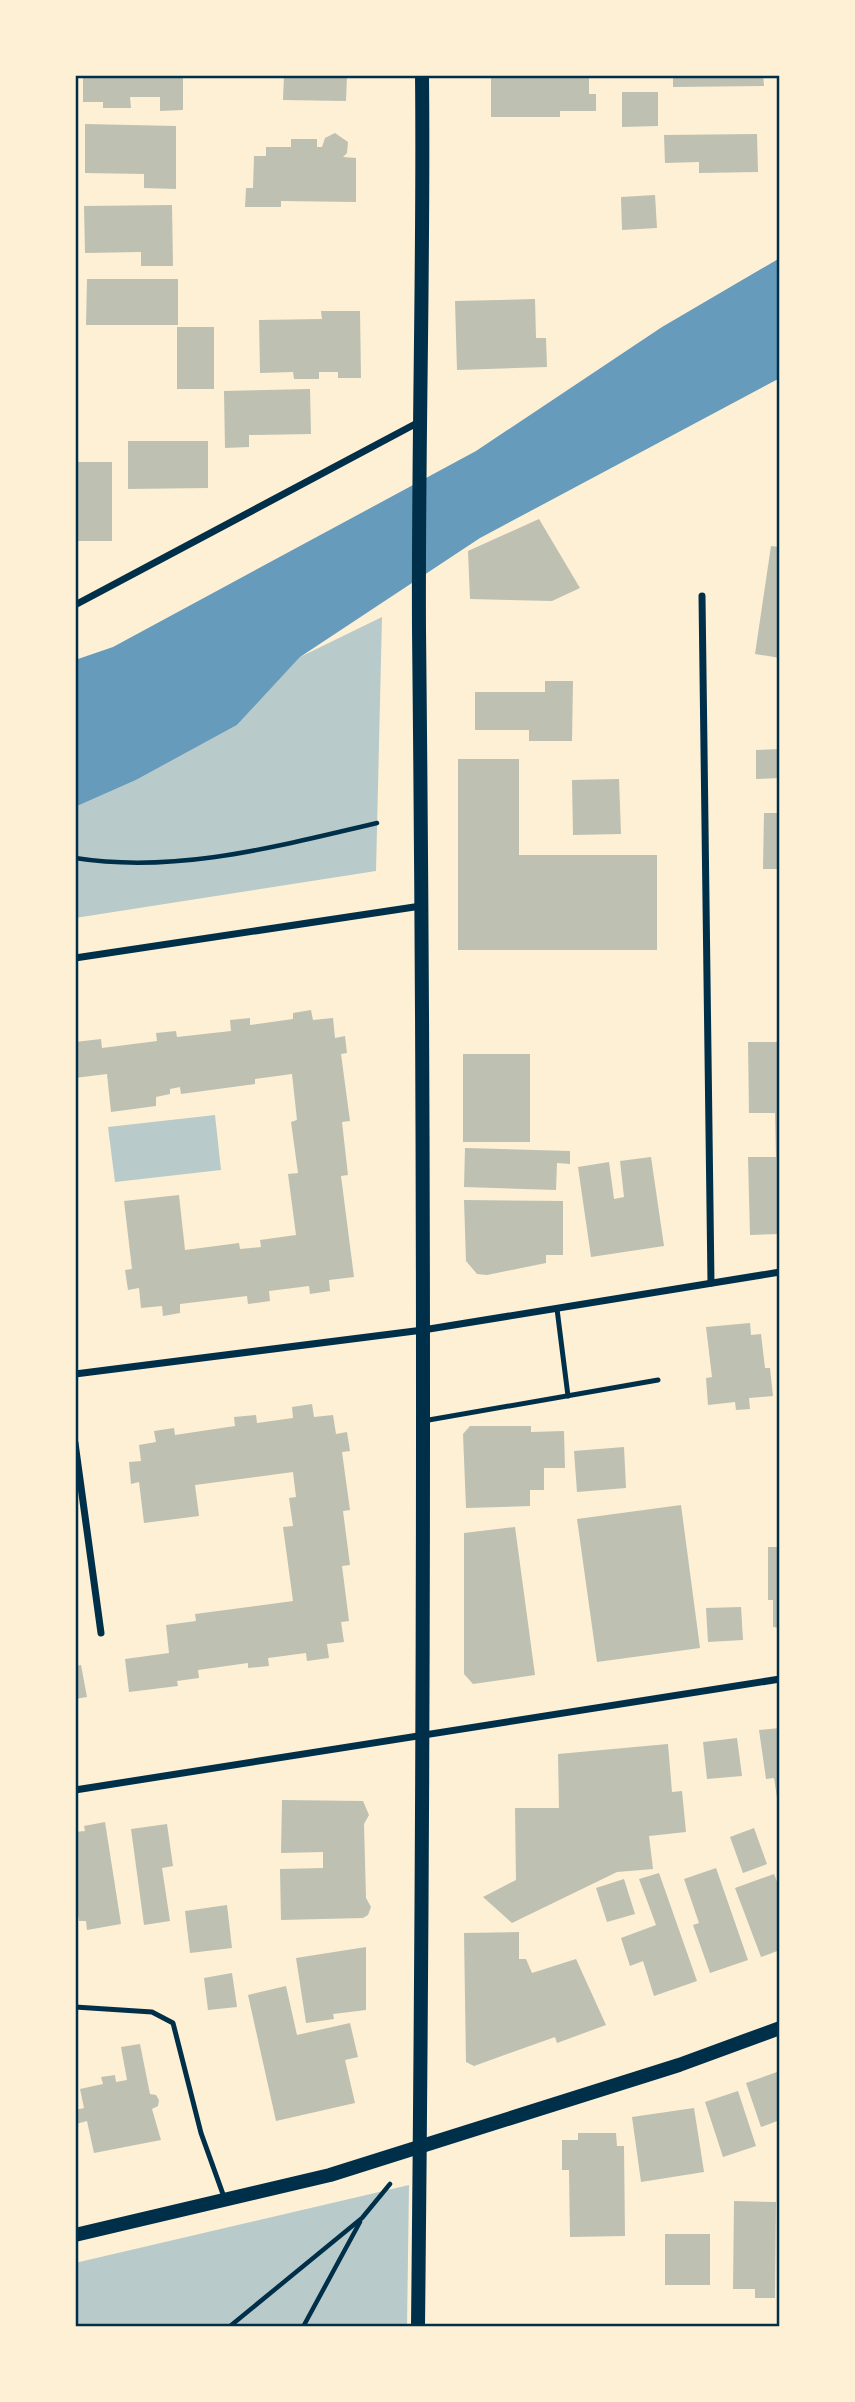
<svg xmlns="http://www.w3.org/2000/svg" width="855" height="2402" viewBox="0 0 855 2402" font-family="Lora,serif">
<style>
.green{fill:#b9caca}
.water{fill:#669bbc}
.building{fill:#bec0b2}
.lines{fill:none;stroke-linecap:round;stroke-linejoin:round}
.path{stroke:#003049;stroke-width:4.5}
.service{stroke:#003049;stroke-width:5}
.minor{stroke:#003049;stroke-width:7}
.secondary{stroke:#003049;stroke-width:14}
.neatline{fill:none;stroke:#003049;stroke-width:2.5}
</style>
<rect width="100%" height="100%" fill="#fdf0d5"/>
<g class="green">
<path d="M382,617L376,871L75,918V807L136,780L237,725L300,657Z"/>
<path d="M215,1115L221,1170L115,1182L108,1127Z"/>
<path d="M409,2185L407,2327H75V2263Z"/>
</g>
<path class="water" d="M780,258V378L480,538L300,657L237,725L136,780L75,807V660L113,647L476,451L662,327Z"/>
<g class="building">
<path d="M83,75H183V110L160,111V97H130L131,108H103V102H83Z"/>
<path d="M284,75H347L346,101L283,100Z"/>
<path d="M491,75H596V78H589V94H596V111H560V117H491Z"/>
<path d="M673,75H763L764,86L673,87Z"/>
<path d="M622,92H658V126L622,127Z"/>
<path d="M85,124L176,126V189L144,188V174L85,173Z"/>
<path d="M335,133L348,142L347,153L343,157L356,158V202L281,201V207H245L246,188H253L254,156H266V147H291V139H317V147H322L325,138Z"/>
<path d="M757,134L758,172L699,173V162L665,163L664,135Z"/>
<path d="M655,195L657,228L622,230L621,197Z"/>
<path d="M172,205L173,266H141V252L85,253L84,206Z"/>
<path d="M87,279H178V325H86Z"/>
<path d="M535,299L536,338H546L547,367L457,370L455,301Z"/>
<path d="M321,311H360L361,378H338V372H319V379H294L293,372L260,373L259,320L322,319Z"/>
<rect x="177" y="327" width="37" height="62"/>
<path d="M310,389L311,434L249,435V447L225,448L224,391Z"/>
<path d="M128,441H208V488L128,489Z"/>
<rect x="75" y="462" width="37" height="79"/>
<path d="M539,519L580,588L552,601L470,599L468,551Z"/>
<path d="M771,546L780,547V658L755,654Z"/>
<path d="M545,681H573L572,741H529V730H475V692H545Z"/>
<path d="M780,749V778L756,779V750Z"/>
<path d="M458,759H519V855H657V950H458Z"/>
<path d="M619,779L621,834L573,835L572,780Z"/>
<path d="M764,813H780V869H763Z"/>
<path d="M311,1010L313,1020L333,1018L335,1038L345,1036L347,1053L341,1054L350,1121L342,1122L348,1175L341,1176L354,1277L329,1280L330,1291L310,1294L309,1286L269,1291L270,1301L248,1304L247,1296L180,1304V1313L163,1316L162,1306L141,1308L139,1288L128,1290L125,1270L132,1269L124,1201L179,1195L185,1250L239,1243L240,1249L261,1247L260,1240L296,1235L288,1174L298,1173L291,1122L297,1120L292,1074L255,1079V1084L181,1094L180,1087L170,1089V1094L156,1097V1106L111,1112L107,1074L75,1078V1042L101,1039L102,1048L157,1041L156,1033L176,1031L177,1037L231,1031L230,1020L250,1018V1025L293,1019V1013Z"/>
<path d="M748,1042H780V1234L750,1235L748,1157H776L775,1113H749Z"/>
<rect x="463" y="1054" width="67" height="88"/>
<path d="M465,1148L570,1151V1164L557,1163L556,1190L464,1187Z"/>
<path d="M651,1157L664,1246L591,1257L578,1167L609,1162L614,1199L624,1197L620,1161Z"/>
<path d="M464,1200L563,1201V1255H546V1263L487,1275L477,1274L466,1261Z"/>
<path d="M750,1323L751,1335L761,1334L765,1368H770L773,1396L749,1398L750,1409L736,1410L735,1402L708,1405L706,1378L712,1377L706,1327Z"/>
<path d="M312,1404L314,1417L333,1415L336,1434L347,1432L350,1451L342,1452L350,1510L343,1511L350,1565L342,1566L349,1621L341,1622L344,1642L327,1644L329,1658L307,1661L306,1653L268,1658L269,1666L248,1668V1663L198,1670L199,1678L177,1681L178,1686L129,1692L125,1659L169,1653L166,1625L196,1621L195,1614L293,1601L283,1527L293,1526L289,1498L296,1497L293,1472L195,1485L199,1516L144,1523L139,1482L131,1484L129,1462L141,1461L139,1445L156,1442L154,1431L174,1428L175,1435L235,1426L234,1417L256,1415L257,1423L293,1418L292,1407Z"/>
<path d="M470,1426H531V1432L564,1431L565,1468H544V1490H530V1506L466,1508L463,1434Z"/>
<path d="M624,1447L626,1488L577,1492L574,1451Z"/>
<path d="M681,1505L700,1648L597,1662L577,1519Z"/>
<path d="M515,1527L535,1675L473,1684L464,1674V1533Z"/>
<path d="M768,1547H780V1628L773,1627V1600H768Z"/>
<path d="M741,1607L743,1640L708,1642L706,1608Z"/>
<path d="M81,1665L87,1697L75,1699V1666Z"/>
<path d="M780,1728V1804H778L774,1778L766,1779L759,1730Z"/>
<path d="M737,1738L742,1776L707,1779L703,1742Z"/>
<path d="M668,1744L672,1792L682,1791L686,1832L649,1836L653,1869L617,1872L512,1923L483,1897L516,1880L515,1808H559L558,1754Z"/>
<path d="M282,1800L363,1801L369,1815L364,1824L366,1898L371,1907L368,1915L363,1918L281,1920L280,1869L323,1868V1852L281,1853Z"/>
<path d="M105,1822L121,1924L87,1930L86,1921H79L75,1896V1832L85,1831L84,1826Z"/>
<path d="M167,1824L173,1866L162,1868L170,1921L144,1925L131,1829Z"/>
<path d="M754,1828L767,1864L743,1873L730,1837Z"/>
<path d="M716,1868L748,1960L710,1973L693,1925L699,1923L684,1879Z"/>
<path d="M659,1873L697,1981L654,1996L643,1961L630,1966L621,1938L656,1925L639,1879Z"/>
<path d="M774,1874L780,1889V1950L761,1957L735,1888Z"/>
<path d="M624,1879L635,1914L607,1922L596,1888Z"/>
<path d="M227,1905L232,1948L190,1953L185,1911Z"/>
<path d="M519,1932V1959H526L532,1973L576,1959L606,2025L557,2043L555,2037L474,2066L466,2062L464,1933Z"/>
<path d="M366,1947V2010L333,2014L334,2019L306,2023L296,1958Z"/>
<path d="M232,1973L237,2007L208,2010L204,1978Z"/>
<path d="M286,1986L297,2035L350,2023L358,2057L345,2060L355,2103L276,2121L248,1995Z"/>
<path d="M140,2044L150,2094L156,2095L159,2100L158,2106L152,2109L161,2140L94,2153L87,2121L76,2124L75,2110L84,2108L80,2089L103,2084L101,2077L115,2075L116,2082L127,2080L121,2047Z"/>
<path d="M780,2071V2120L761,2127L746,2083Z"/>
<path d="M738,2091L756,2146L723,2157L705,2102Z"/>
<path d="M694,2108L704,2172L641,2182L632,2117Z"/>
<path d="M578,2133H616L617,2146H624L625,2236L570,2237L569,2170H562V2140H578Z"/>
<path d="M734,2201L776,2202L775,2298H755V2289H733Z"/>
<rect x="665" y="2234" width="45" height="51"/>
</g>
<g class="lines">
<g class="path">
<path d="M75,858C177,874 278,846 377,823"/>
<path d="M229,2327L362,2218L390,2184"/>
<path d="M303,2327L360,2222"/>
</g>
<g class="service">
<path d="M557,1309L568,1396"/>
<path d="M423,1421L658,1380"/>
<path d="M75,2007L152,2012L173,2023L201,2133L224,2197"/>
</g>
<g class="minor">
<path d="M702,596L711,1283"/>
<path d="M75,605L419,422"/>
<path d="M75,958L421,906"/>
<path d="M75,1374L423,1330L780,1272"/>
<path d="M75,1443L101,1633"/>
<path d="M75,1790L780,1679"/>
</g>
<g class="secondary">
<path d="M75,2235L330,2175L679,2065L780,2028"/>
<path d="M418,2327C424,1761 425,1195 419,630C418,445 424,260 422,75"/>
</g>
</g>
<rect width="855" height="2402" fill="none" stroke="#fdf0d5" stroke-width="154"/>
<rect x="77" y="77" width="701" height="2248" class="neatline"/>
</svg>
